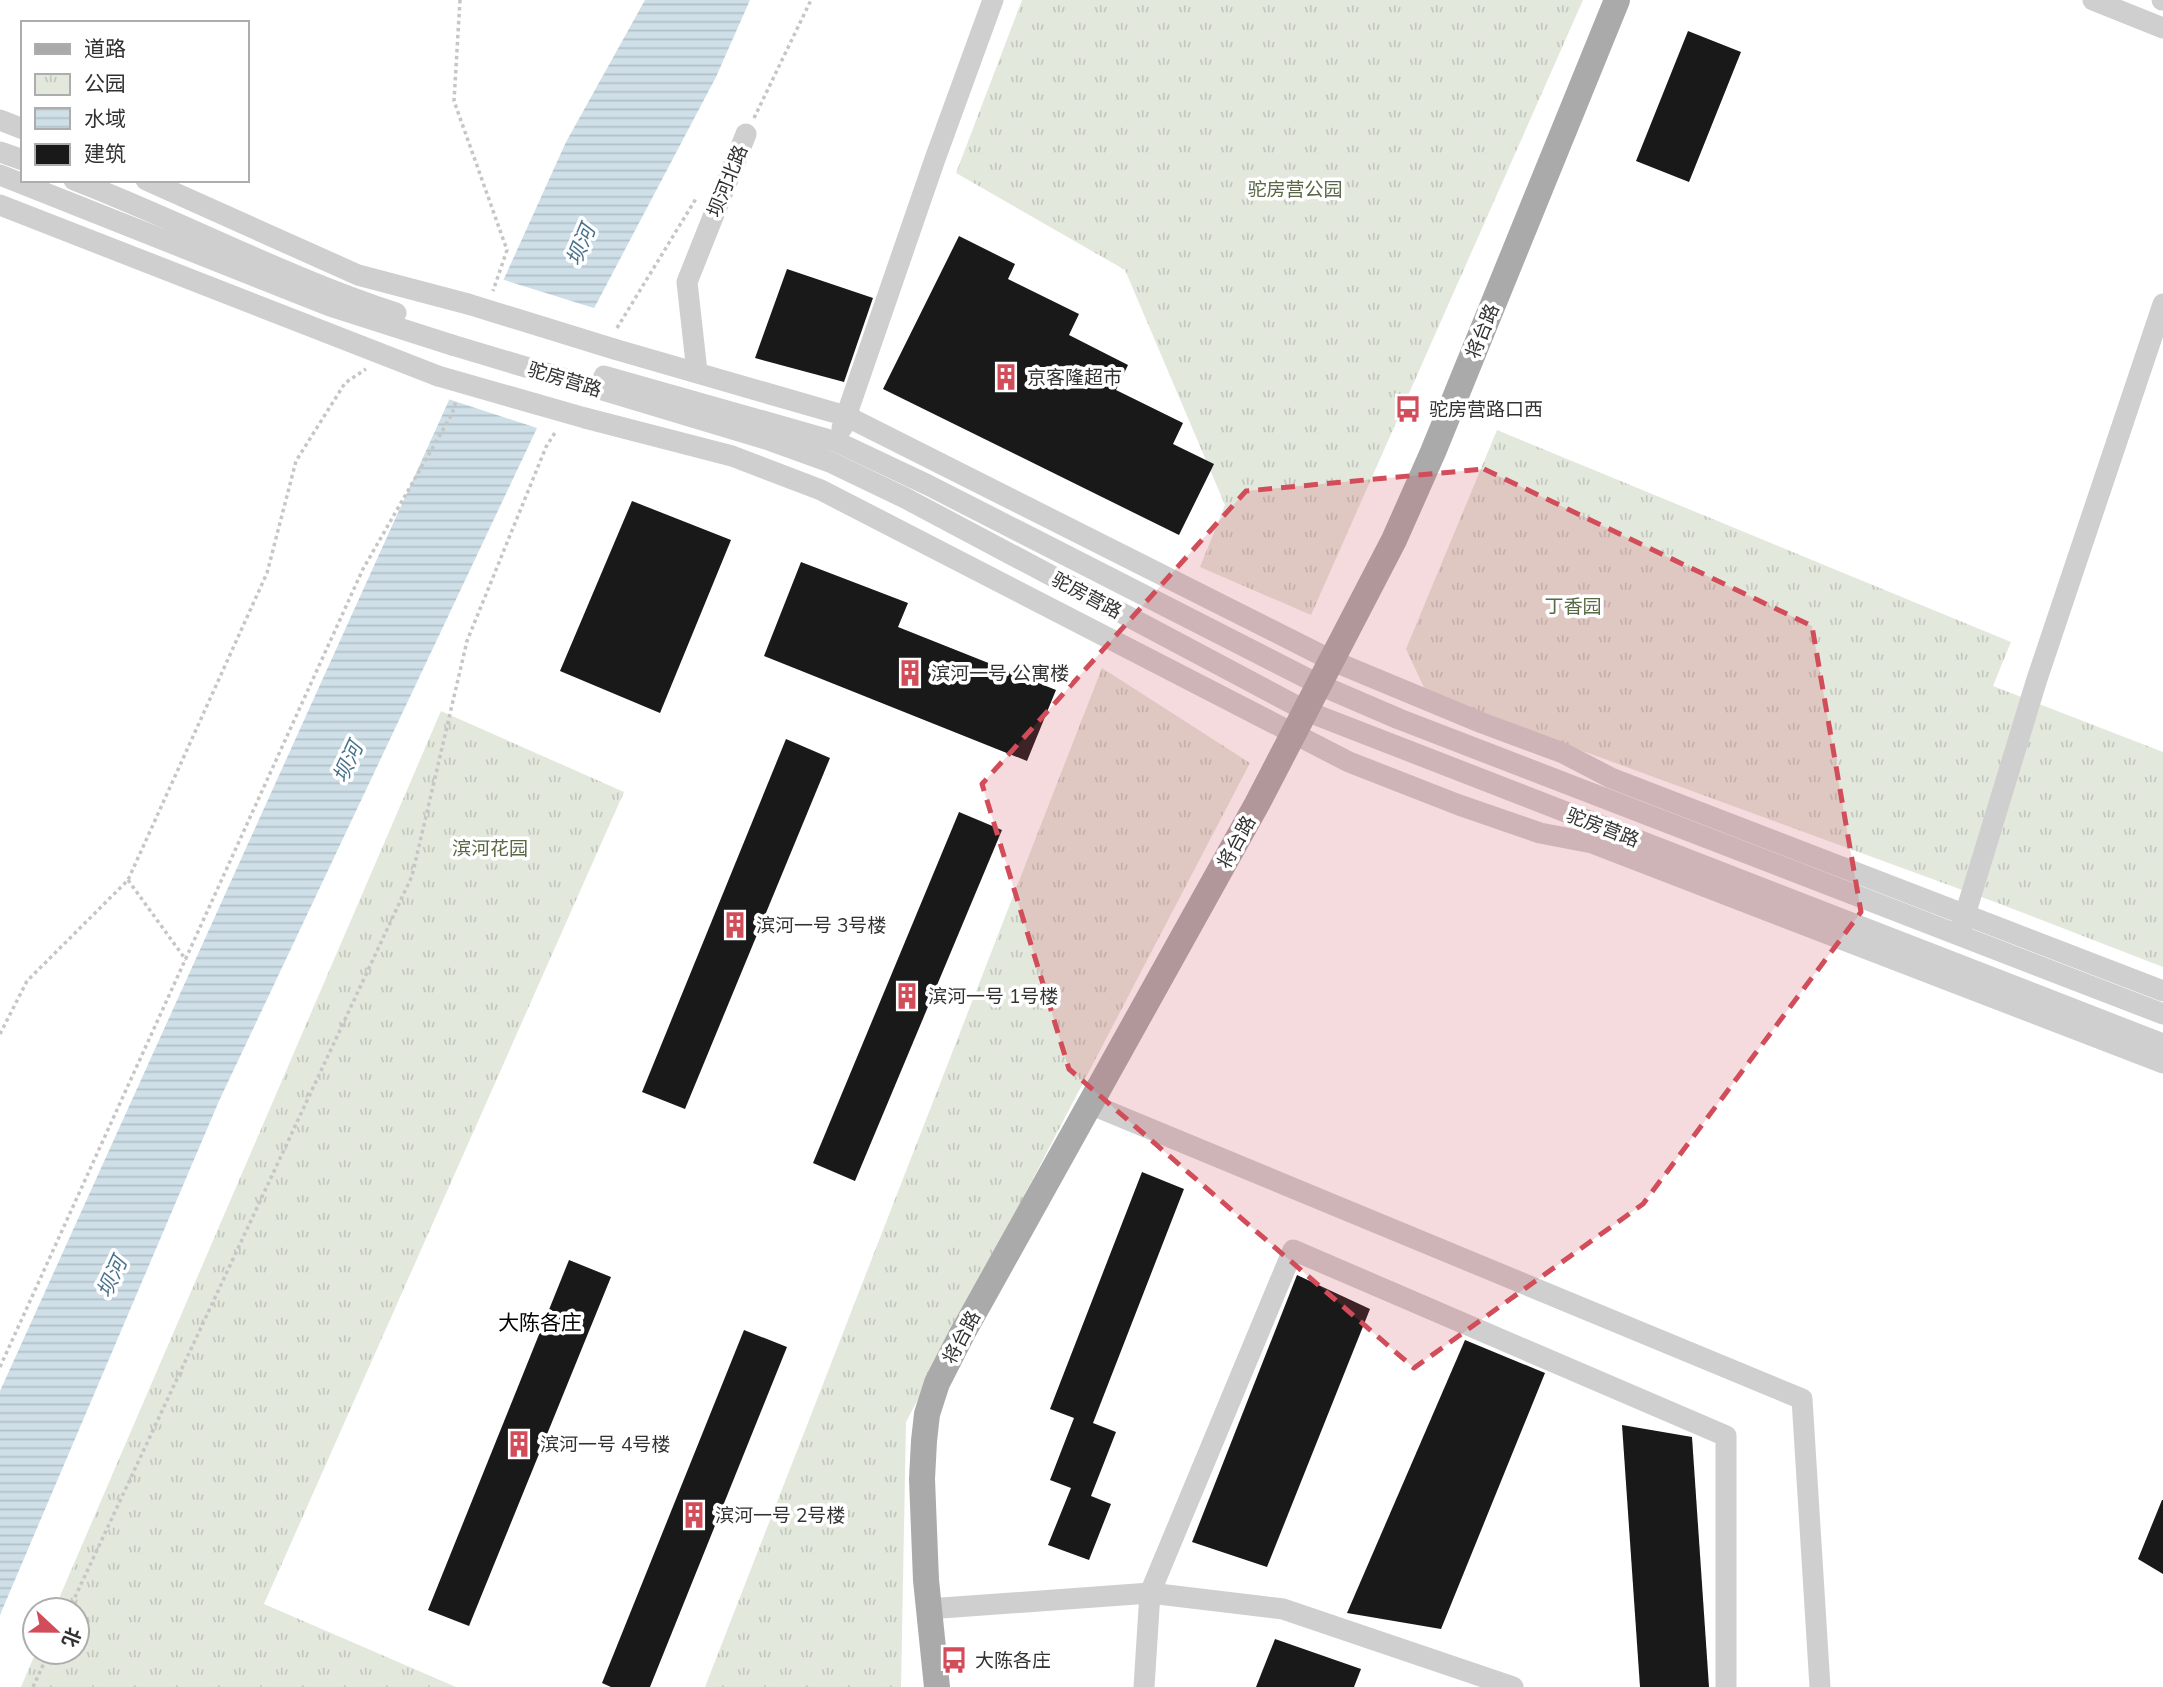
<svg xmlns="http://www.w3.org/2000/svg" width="2163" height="1687" viewBox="0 0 2163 1687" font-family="Mulish,'Noto Sans SC',sans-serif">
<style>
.park{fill:url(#park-tufts)}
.water{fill:url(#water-rules)}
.pier{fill:#fff}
.building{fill:#191919}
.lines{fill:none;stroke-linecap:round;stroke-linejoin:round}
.path{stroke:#c6c6c6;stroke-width:3.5;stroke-dasharray:3.5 3.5;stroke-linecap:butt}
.minor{stroke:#cfcfcf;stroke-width:21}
.major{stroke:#aaa;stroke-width:26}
.minor-bridge{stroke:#cfcfcf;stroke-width:21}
.marked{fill:#d14d5a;fill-opacity:0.2;stroke:#d14d5a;stroke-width:5;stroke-dasharray:14 9;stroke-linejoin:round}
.labels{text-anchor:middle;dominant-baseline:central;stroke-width:7;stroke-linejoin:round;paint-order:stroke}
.street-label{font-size:19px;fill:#323232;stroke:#fff}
.park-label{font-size:19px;fill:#576945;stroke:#fff}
.poi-label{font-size:19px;fill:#323232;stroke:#fff;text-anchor:start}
.water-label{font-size:21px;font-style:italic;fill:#49738c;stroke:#fff}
.neighbourhood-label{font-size:21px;fill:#000;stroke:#fff}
</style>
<defs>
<pattern id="park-tufts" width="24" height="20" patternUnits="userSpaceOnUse" patternTransform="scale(1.75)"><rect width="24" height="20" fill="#e3e8dd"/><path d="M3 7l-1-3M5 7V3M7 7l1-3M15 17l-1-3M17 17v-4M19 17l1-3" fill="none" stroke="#c3c7be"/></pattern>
<pattern id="water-rules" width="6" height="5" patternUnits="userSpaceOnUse" patternTransform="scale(1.75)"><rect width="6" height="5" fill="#cfdfe8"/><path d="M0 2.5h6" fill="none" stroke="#b2c0c7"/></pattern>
</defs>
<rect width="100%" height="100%" fill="#fff"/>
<g class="park">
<path d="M1022,0H1583L1311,615L1200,567L1225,505L1125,270L956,173Z"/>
<path d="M1497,430L2011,642L1993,686L2163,752V967L1995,902L1427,694L1406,649Z"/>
<path d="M1102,668L1250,763L906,1422L901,1687H705Z"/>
<path d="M441,711L624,792L264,1604L456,1687H21L36,1652H77V1610H54Z"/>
</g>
<path class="water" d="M645,0H750L716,77L590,316L219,1101L0,1615V1391L566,142Z"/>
<path class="pier" d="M501,279L597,309L540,429L445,398Z"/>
<g class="building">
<path d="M1688,31L1741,52L1689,182L1636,161Z"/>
<path d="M959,236L1015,264L1008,279L1079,314L1069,335L1128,365L1116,390L1183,423L1173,444L1214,464L1179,535L883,389Z"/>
<path d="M787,269L873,298L844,382L755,358Z"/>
<path d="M632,501L731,540L660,713L560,671Z"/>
<path d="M801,562L908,603L898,627L1056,690L1027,761L764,656Z"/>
<path d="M786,739L830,758L685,1109L642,1092Z"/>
<path d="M959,812L1002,830L855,1181L813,1163Z"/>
<path d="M1142,1172L1184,1189L1093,1423L1116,1432L1091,1496L1111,1504L1089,1560L1048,1545L1071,1488L1050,1480L1074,1418L1050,1409Z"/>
<path d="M569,1260L611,1277L469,1626L428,1610Z"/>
<path d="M1297,1275L1370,1309L1267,1567L1192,1542Z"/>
<path d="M744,1330L787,1347L650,1687H611L602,1683Z"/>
<path d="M1465,1340L1545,1373L1441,1629L1347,1613Z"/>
<path d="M1622,1425L1692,1437L1709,1687H1640Z"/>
<path d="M2162,1500H2163V1574L2138,1559Z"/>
<path d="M1275,1639L1361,1669L1354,1687H1256Z"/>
</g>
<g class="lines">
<g class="path">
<path d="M460,0L454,101L507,250L493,291"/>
<path d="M754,118L811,0"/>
<path d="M617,328L697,197"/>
<path d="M128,880L186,960"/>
<path d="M0,1034L27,981L128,880L267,573L296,461L345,383L366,369"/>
<path d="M0,1367L363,569L452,414L456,401"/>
<path d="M69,1610L412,876L467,641L546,447L556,431"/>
<path d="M33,1687L49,1652"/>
</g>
<g class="minor">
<path d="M2093,0L2163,28"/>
<path d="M2162,0H2163"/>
<path d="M0,120L23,129"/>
<path d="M0,152L23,160"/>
<path d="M0,175L330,306L452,345"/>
<path d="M74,180C183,222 285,277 396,313"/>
<path d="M146,180L358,275L468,304"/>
<path d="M0,205L438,376"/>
<path d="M614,349L846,416L1333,661L1482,723L1563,753L1611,778L2163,991"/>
<path d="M697,372L687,282L746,134"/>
<path d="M604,376L837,442L928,485L1320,685L1399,719L2163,1014"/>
<path d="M599,389L769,440L830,462L905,498L1306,711L2163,1044"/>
<path d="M585,418L732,456L821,490L1349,762L1459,805L1540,833L1592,843L2163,1063"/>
<path d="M842,428L935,159L993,0"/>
<path d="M1961,928L2037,679L2163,304"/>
<path d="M1090,1104L1802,1399L1820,1687"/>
<path d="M928,1609L1150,1593L1283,1609L1513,1687"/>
<path d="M1144,1687L1150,1593L1293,1250L1726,1436V1687"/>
</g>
<path class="major" d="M937,1687L926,1580L922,1479L924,1441L927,1414L937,1383L962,1334L1257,804L1394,540L1433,452L1617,0"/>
<g class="minor-bridge">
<path d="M468,304L614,349"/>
<path d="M452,345L599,389"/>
<path d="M438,376L585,418"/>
</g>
</g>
<path class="marked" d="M1484,469L1812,626L1861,912L1643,1204L1414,1368L1069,1069L982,784L1246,491Z"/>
<defs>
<symbol id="building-bare" viewBox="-9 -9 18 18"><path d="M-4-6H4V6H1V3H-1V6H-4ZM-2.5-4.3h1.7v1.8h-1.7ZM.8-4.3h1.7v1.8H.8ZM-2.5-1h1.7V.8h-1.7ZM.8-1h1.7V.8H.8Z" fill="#d14d5a" stroke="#fff" stroke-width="2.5" paint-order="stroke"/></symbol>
<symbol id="bus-bare" viewBox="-9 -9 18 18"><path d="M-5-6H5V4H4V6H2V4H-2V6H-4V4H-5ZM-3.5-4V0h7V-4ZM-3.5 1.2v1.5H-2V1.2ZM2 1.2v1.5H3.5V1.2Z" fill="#d14d5a" stroke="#fff" stroke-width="2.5" paint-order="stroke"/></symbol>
</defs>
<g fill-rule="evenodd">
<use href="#building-bare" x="987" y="358" width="38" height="38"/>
<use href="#bus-bare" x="1389" y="390" width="38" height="38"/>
<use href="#building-bare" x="891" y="654" width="38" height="38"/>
<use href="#building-bare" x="716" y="906" width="38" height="38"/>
<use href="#building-bare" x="888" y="977" width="38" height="38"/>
<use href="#building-bare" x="500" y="1425" width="38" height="38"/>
<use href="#building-bare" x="675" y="1496" width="38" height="38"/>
<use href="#bus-bare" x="935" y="1641" width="38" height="38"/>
</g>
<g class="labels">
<g class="street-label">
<text transform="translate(727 181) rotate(-68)">坝河北路</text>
<text transform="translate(1482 331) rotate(-68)">将台路</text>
<text transform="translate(565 379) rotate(17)">驼房营路</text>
<text transform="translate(1087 595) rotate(28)">驼房营路</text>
<text transform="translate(1603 827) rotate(21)">驼房营路</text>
<text transform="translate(1236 842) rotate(-61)">将台路</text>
<text transform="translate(961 1337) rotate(-62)">将台路</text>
</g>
<g class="park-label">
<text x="1295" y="189">驼房营公园</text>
<text x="1573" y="606">丁香园</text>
<text x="490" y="848">滨河花园</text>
</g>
<g class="poi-label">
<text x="1027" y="377">京客隆超市</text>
<text x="1429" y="409">驼房营路口西</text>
<text x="931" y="673">滨河一号 公寓楼</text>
<text x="756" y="925">滨河一号 3号楼</text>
<text x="928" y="996">滨河一号 1号楼</text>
<text x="540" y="1444">滨河一号 4号楼</text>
<text x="715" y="1515">滨河一号 2号楼</text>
<text x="975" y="1660">大陈各庄</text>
</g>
<g class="water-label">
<text transform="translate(580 245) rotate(-67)">坝河</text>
<text transform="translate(347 762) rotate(-65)">坝河</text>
<text transform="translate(111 1277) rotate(-65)">坝河</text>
</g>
<g class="neighbourhood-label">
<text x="540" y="1322">大陈各庄</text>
</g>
</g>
<rect x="21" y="21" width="228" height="161" fill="#ffffff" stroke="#adadad" stroke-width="2"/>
<rect x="35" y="44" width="35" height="10" fill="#aaaaaa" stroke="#adadad" stroke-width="2"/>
<text x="84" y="56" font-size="21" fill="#323232">道路</text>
<rect x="35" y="74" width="35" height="21" fill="url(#park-tufts)" stroke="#adadad" stroke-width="2"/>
<text x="84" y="91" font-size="21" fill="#323232">公园</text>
<rect x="35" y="108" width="35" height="21" fill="url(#water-rules)" stroke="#adadad" stroke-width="2"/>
<text x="84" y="126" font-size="21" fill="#323232">水域</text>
<rect x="35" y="144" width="35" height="21" fill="#191919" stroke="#adadad" stroke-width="2"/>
<text x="84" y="161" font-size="21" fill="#323232">建筑</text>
<g transform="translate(56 1631) rotate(112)"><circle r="33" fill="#ffffff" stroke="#adadad" stroke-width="2"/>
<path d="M0-5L12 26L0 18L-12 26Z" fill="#d14d5a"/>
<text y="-10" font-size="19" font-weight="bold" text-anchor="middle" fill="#323232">北</text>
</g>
</svg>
